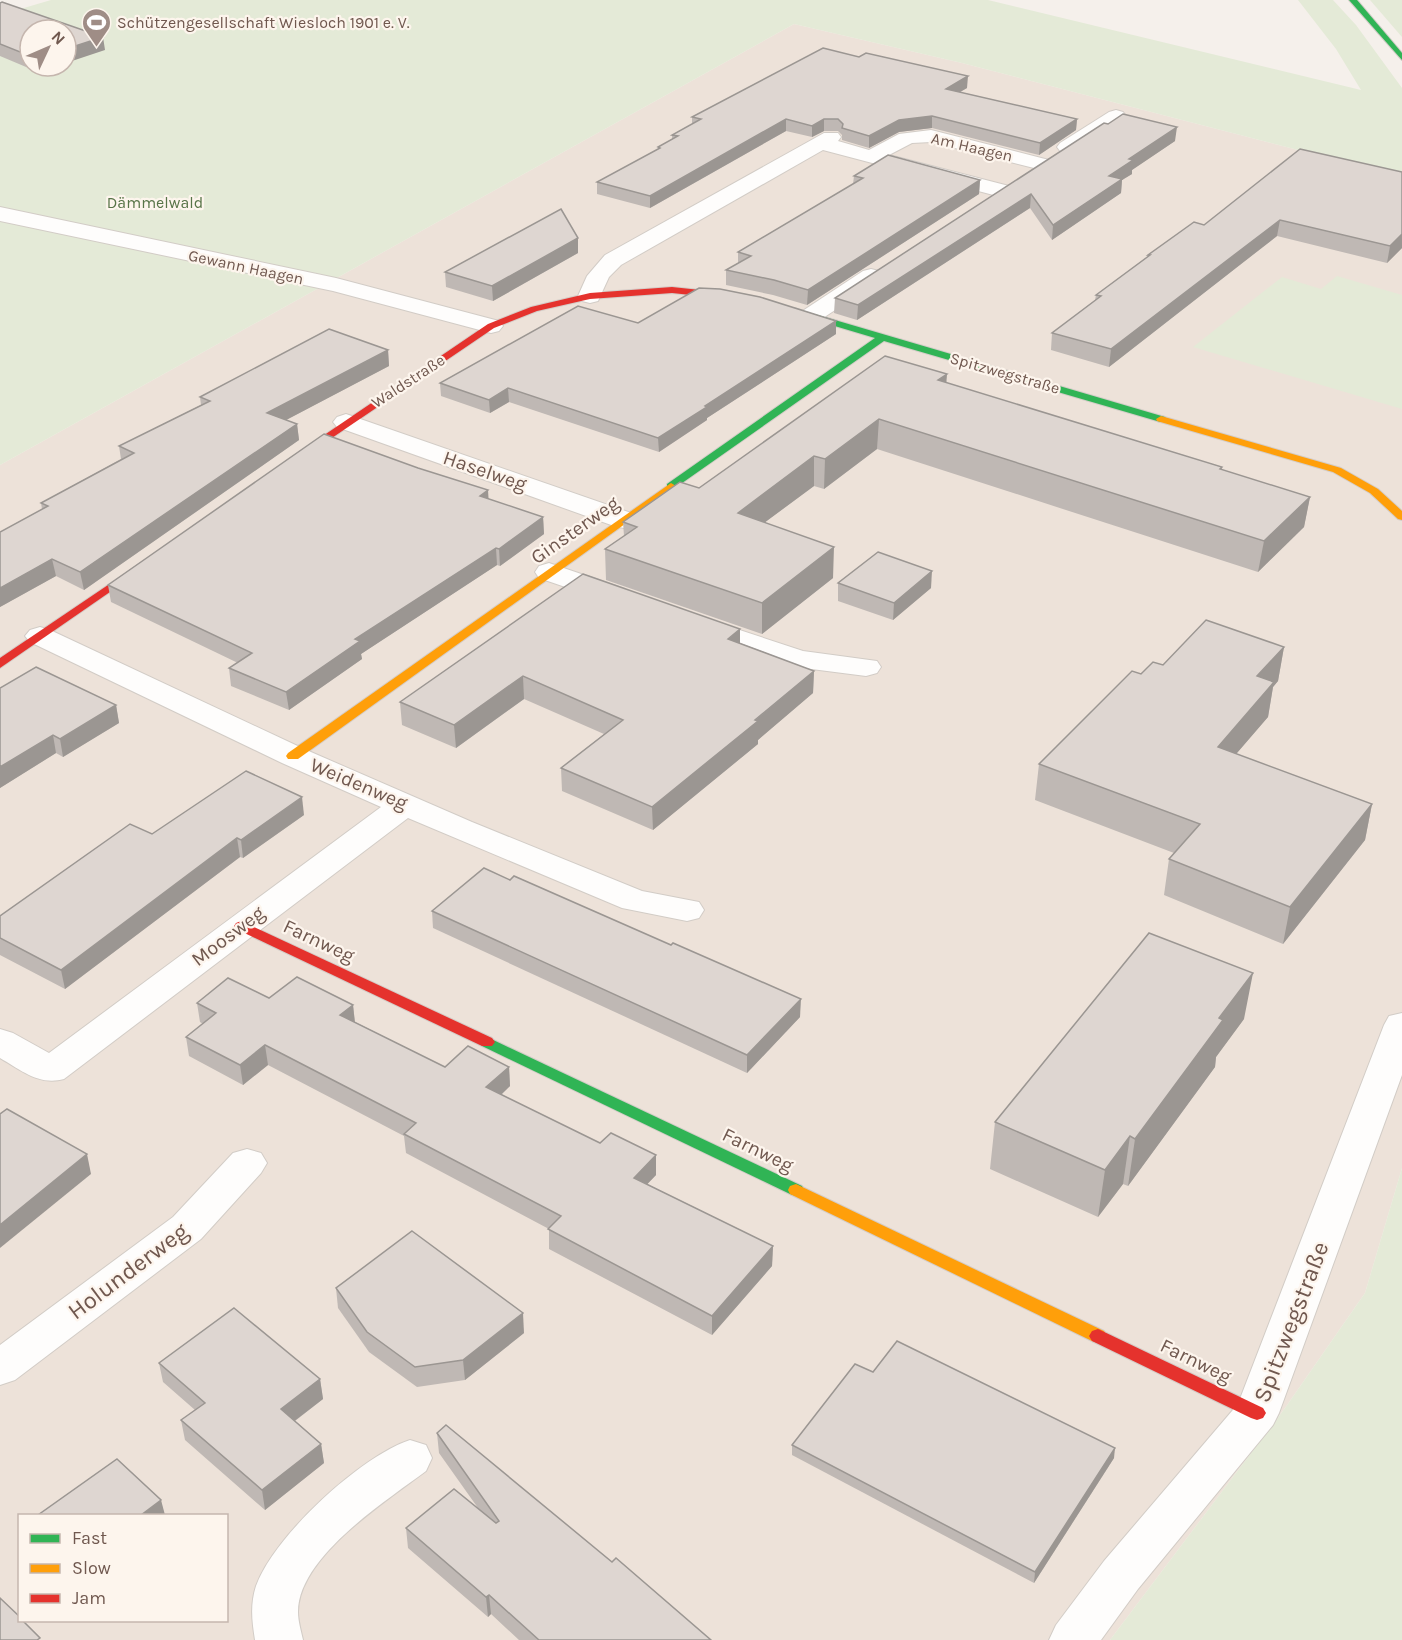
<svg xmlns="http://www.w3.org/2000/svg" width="1402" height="1640" viewBox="0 0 1402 1640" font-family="Karla,sans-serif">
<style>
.residential{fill:#ede2d9;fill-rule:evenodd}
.green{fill:#e4ead7;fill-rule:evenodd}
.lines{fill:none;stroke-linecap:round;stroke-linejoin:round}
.street-casing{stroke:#d2ccc6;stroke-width:2}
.fast-casing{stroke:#d4cdc8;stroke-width:2}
.slow-casing{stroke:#d4cdc8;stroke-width:2}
.jam-casing{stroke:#d4cdc8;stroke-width:2}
.street{fill:#fefdfc;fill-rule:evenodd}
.fast{fill:#30b455;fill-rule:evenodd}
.slow{fill:#ff9f0a;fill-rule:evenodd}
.jam{fill:#e5322d;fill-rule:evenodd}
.wall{fill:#bfb8b4}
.shaded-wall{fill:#9b9692}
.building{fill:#ded6d1;stroke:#9b9692;stroke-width:1.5}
.labels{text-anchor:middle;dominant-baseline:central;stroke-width:4.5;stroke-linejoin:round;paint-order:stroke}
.far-poi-label{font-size:16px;fill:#70584f;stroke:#fdf5ed;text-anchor:start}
.far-street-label{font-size:16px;fill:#70584f;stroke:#fdf5ed}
.far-park-label{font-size:16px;fill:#587448;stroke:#fdf5ed}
.street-label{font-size:20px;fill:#70584f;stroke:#fdf5ed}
.near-street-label{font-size:24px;fill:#70584f;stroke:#fdf5ed}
</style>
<rect width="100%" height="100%" fill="#f5f0eb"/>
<path class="residential" d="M794,24L962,63L1402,177V1168L1365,1293L1285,1408L1110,1640H0V465ZM20,1516H226V1620H20Z"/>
<g class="green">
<path d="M51,0H988L1361,90L1336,49L1298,0H1333L1356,25L1402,88V177L962,63L794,24L0,465V15ZM30,30H66V66H30Z"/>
<path d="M1370,0H1402V37Z"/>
<path d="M1337,276L1402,295V409L1193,347L1282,277L1321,289Z"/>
<path d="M1402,1168V1640H1110L1285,1408L1365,1293Z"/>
</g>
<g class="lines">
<defs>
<g id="street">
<path d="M1116,110L1123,112L1126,116L1123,120L1074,151L1067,153L1060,151L1057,147L1060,143L1109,112Z"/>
<path d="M931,130L1049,160L1052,164L1049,168L1042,170L931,142L912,143L889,155L1009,186L1012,191L1009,196L1001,197L823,150L621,265L609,277L598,301L590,303L582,301L578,296L587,276L605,255L824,133H838L841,137L838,141L869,150L899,134Z"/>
<path d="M0,207L336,278L499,321L503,326L499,331L491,333L333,291L0,221Z"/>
<path d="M871,269L879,271L883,276L879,281L820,320L812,322L804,320L800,315L804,310L863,271Z"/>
<path d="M346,414L634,514L638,520L634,526L624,528L614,526L337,427L333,422L337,417Z"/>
<path d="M549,563L625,589L629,595L625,601L615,604L539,578L535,572L539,566Z"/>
<path d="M697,616L803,651L877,661L881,667L877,673L866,676L788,666L687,631L682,625L687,619Z"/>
<path d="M40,627L50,630L304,749L472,822L642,891L699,902L704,910L699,918L687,921L622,908L408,818L64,1079C39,1086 21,1070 0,1058V1029L13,1033L49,1053L381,807L282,763L30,642L25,636L30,630Z"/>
<path d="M1402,1013V1075L1279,1413L1273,1425L1138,1589L1101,1640H1049L1056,1625L1104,1561L1238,1404L1384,1025L1389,1016Z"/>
<path d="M247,1149L261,1153L267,1163L261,1173L201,1239L15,1380L0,1385V1345L173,1217L233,1153Z"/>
<path d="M410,1440L426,1445L432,1458L426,1471C386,1501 298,1557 298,1612C298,1621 301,1631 303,1640H255C252,1621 250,1605 256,1586C274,1536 361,1456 410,1440Z"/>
</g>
<g id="fast">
<path d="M1349,0H1357L1402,53V60Z"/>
<path d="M794,308L1165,417L1166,419L1161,422L1157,421L884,341L675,488H667V484L875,338L791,313V309Z"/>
<path d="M487,1037L802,1186L804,1190L802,1194L796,1196L790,1194L482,1046L479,1042L482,1038Z"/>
</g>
<g id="slow">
<path d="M1161,416L1341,468L1378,489L1402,511V520L1398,519L1370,493L1333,472L1157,421L1156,419Z"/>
<path d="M671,483L676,486L675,488L298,759H288L286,756L288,753Z"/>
<path d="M796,1184L1104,1331L1107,1336L1104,1341L1098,1343L1092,1341L790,1194L788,1190L790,1186Z"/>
</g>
<g id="jam">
<path d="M672,287L738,294L743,297L738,300L672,293L590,299L537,311L494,328L295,463H287L286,461L488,324L531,307L590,293Z"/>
<path d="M145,560L149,561L151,563L149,565L0,668V658Z"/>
<path d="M241,921L492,1038L495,1042L492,1046H482L236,929L234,926L236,923Z"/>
<path d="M1098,1329L1263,1408L1266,1413L1263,1418L1257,1420L1251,1418L1092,1341L1089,1336L1092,1331Z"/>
</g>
</defs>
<use href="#street" class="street-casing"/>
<use href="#fast" class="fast-casing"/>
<use href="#slow" class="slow-casing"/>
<use href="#jam" class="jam-casing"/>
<use href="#street" class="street"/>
<use href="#fast" class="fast"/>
<use href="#slow" class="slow"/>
<use href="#jam" class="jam"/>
</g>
<g class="wall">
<path d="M0,3L105,50L30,30V66H57L38,72L0,56Z"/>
<path d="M967,88L960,92L1077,119L1076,130L1039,155L932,128L899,132L869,148L842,140V135L838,131H824L812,137L786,131L650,208L597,194V182L658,149V147L672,139V135L692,124V117Z"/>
<path d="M1104,123L1175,141L1132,170V174L1122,180L1121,193L1052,240L1030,208L857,320L834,313L835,298Z"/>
<path d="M1402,172V248L1387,263L1277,236L1109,367L1051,350L1052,333L1095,300L1096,295L1147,257L1148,255L1204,225Z"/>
<path d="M854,176L980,180L979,194L807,305L773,295L726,285V270L738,263V252L853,184Z"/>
<path d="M578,253L493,301L446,287L445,272Z"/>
<path d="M836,321V334L707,418V420L659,452L509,402L490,413L441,396L440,383L638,323Z"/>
<path d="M388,350L389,366L286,420L297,424L299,440L84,590L56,576L0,607V532L42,509L41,503L121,459L119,446L201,405L200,397Z"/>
<path d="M946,383L1222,467V470L1310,497L1304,527L1258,572L877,449L824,489L814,486L765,522L833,578L762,634L606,580L605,549L624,536L623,522L699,488Z"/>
<path d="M489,499L543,517L544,534L500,566L497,565L361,654L362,659L289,710L231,686L229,668L238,663L111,602L108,585Z"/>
<path d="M583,574L740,643L814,671L813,693L758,740V744L653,830L562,791L561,768L604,734L524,699L456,748L402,725L400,702Z"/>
<path d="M838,583L931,588L893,620L838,601Z"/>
<path d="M1284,647L1278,681L1273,687L1268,717L1236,754L1372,804L1365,840L1283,944L1164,895L1169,859L1174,853L1035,800L1039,764L1141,674L1163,665Z"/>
<path d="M0,688L116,705L119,723L63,757L56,753L0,788Z"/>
<path d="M304,815L243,858L240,857L65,989L0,955V916L152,834Z"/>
<path d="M432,911L800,1017L747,1073L433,928Z"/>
<path d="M269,998L353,1005L355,1022L445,1067H509L510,1086L501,1095L656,1175L647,1184L773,1246L772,1266L712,1335L549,1249V1229L406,1153L404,1136L268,1065L243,1085L189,1056L186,1037L203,1024L200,1022L197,1003Z"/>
<path d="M1244,1019L1216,1057L1215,1067L1128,1186L1123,1184L1098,1217L990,1169L995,1122Z"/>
<path d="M336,1288L524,1333L465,1380L417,1387L369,1352L338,1308Z"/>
<path d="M159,1363L320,1379L323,1399L295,1421L321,1444L324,1463L265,1510L185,1440L181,1420L195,1410L163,1382Z"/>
<path d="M873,1372L1114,1458L1034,1583L792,1455V1445Z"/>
<path d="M437,1433L612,1562L711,1640H519L491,1614L488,1617L408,1548L406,1528L478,1508L439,1453Z"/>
</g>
<g class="shaded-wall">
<path d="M103,37L105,50L66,63V49Z"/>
<path d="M37,66H57L38,72Z"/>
<path d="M968,76L967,88L946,100V89Z"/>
<path d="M932,116V128L899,132L869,148V136L899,120Z"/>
<path d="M786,119V131L650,208V196Z"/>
<path d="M824,119V131L812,137V126Z"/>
<path d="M1077,119L1076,130L1039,155L1040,143Z"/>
<path d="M1177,127L1175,141L1132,170V174L1122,180L1121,193L1052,240L1053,225L1129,159Z"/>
<path d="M980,180L979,194L807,305L808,290Z"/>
<path d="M1031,194L1030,208L857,320L858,305Z"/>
<path d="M1280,220L1277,236L1109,367L1111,349Z"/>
<path d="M1402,234V248L1387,263L1390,246Z"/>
<path d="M578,238V253L493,301L492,286Z"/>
<path d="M836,321V334L707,418V420L659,452L658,438L705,406Z"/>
<path d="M388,350L389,366L269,429L267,413Z"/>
<path d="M947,374L945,403L938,380Z"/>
<path d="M508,388L509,402L490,413L489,400Z"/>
<path d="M879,419L877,449L824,489L825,459Z"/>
<path d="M297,424L299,440L84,590L80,572Z"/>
<path d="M814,456V486L737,543L738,513Z"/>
<path d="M488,490L489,506L480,496Z"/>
<path d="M1310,497L1304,527L1258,572L1264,541Z"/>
<path d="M543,517L544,534L500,566L499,549Z"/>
<path d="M834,547L833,578L762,634V603Z"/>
<path d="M496,548L497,565L361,654L362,659L289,710L286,692L355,639Z"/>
<path d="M52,559L56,576L0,607V588Z"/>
<path d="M932,571L931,588L893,620L894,603Z"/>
<path d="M740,629V651L728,639Z"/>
<path d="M1284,647L1278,681L1273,687L1268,717L1212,782L1218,747L1257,676Z"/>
<path d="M814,671L813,693L758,740V744L653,830L652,807Z"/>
<path d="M523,676L524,699L456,748L454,725Z"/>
<path d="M116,705L119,723L63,757L60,739Z"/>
<path d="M53,735L56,753L0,788V767Z"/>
<path d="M302,797L304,815L243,858L241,840Z"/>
<path d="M1372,804L1365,840L1283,944L1290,907Z"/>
<path d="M237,838L240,857L65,989L61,970Z"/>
<path d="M1253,973L1244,1019L1216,1057L1215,1067L1128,1186L1135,1139L1219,1018Z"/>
<path d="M801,999L800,1017L747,1073V1055Z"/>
<path d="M353,1005L355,1024L340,1015Z"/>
<path d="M265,1045L268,1065L243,1085L240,1065Z"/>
<path d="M509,1067L510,1086L488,1107L486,1087Z"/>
<path d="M1130,1136L1123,1184L1098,1217L1105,1170Z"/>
<path d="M87,1154L91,1174L0,1248V1225Z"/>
<path d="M656,1155V1175L635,1197L634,1178Z"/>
<path d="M773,1246L772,1266L712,1335V1316Z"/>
<path d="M523,1313L524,1333L465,1380L463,1360Z"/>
<path d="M320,1379L323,1399L284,1429L281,1409Z"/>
<path d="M321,1444L324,1463L265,1510L262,1490Z"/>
<path d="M1115,1448L1114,1458L1034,1583L1035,1572Z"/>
<path d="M161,1500L165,1515H141Z"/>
<path d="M489,1595L491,1614L488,1617L486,1597Z"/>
</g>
<g class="building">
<path d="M2,2L103,37L66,49V30H30V56L0,44V3Z"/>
<path d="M823,48L859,57L866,53L968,76L946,89L1077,119L1040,143L932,116L899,120L869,136L842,128L843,124L838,119H824L812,126L786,119L650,196L597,182L660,148L658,147L678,136L672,135L701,119L692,117Z"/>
<path d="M1123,114L1177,127L1129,159L1133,160L1109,176L1122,179L1053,225L1031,194L858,305L835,298L1104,123L1108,124Z"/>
<path d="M1300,149L1402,172V234L1390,246L1280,220L1111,349L1052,333L1101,296L1096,295L1150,255H1148L1194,222L1204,225Z"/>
<path d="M888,155L980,180L808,290L774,280L726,270L751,256L738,252L863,178L854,176Z"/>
<path d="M561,209L578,238L492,286L445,272Z"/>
<path d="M699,288L720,289L760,297L836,321L705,406L707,407L658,438L508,388L489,400L440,383L578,306L638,323Z"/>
<path d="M329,329L388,350L267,413L297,424L80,572L52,559L0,588V532L48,506L41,503L134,453L119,446L210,401L200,397Z"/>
<path d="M885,356L947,374L938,380L1222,467L1220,469L1310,497L1264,541L879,419L825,459L814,456L738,513L834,547L762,603L605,549L637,527L623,522L680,482L699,488Z"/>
<path d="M324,434L418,468L488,490L480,496L543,517L499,549L496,548L355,639L360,641L286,692L229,668L252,653L108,585Z"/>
<path d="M878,552L932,571L894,603L838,583Z"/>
<path d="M583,574L740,629L728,639L814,671L755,720L758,721L652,807L561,768L623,720L523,676L454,725L400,702Z"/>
<path d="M1206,620L1284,647L1257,676L1274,682L1218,747L1372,804L1290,907L1169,859L1200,824L1039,764L1132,671L1141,674L1153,662L1163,665Z"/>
<path d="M36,667L116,705L60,739L53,735L0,767V688Z"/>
<path d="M246,771L302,797L241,840L237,838L61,970L0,938V916L130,824L152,834Z"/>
<path d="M484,868L510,880L514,876L671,945L673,943L801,999L747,1055L432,911Z"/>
<path d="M1149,933L1253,973L1219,1018L1223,1020L1135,1139L1130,1136L1105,1170L995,1122Z"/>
<path d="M297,977L353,1005L340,1015L445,1067L468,1046L509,1067L486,1087L600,1143L611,1133L656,1155L634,1178L773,1246L712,1316L548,1229L561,1216L404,1134L416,1123L265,1045L240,1065L186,1037L216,1013L197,1003L228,978L269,998Z"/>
<path d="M7,1109L87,1154L0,1225V1114Z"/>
<path d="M412,1231L523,1313L463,1360L415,1367L367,1332L336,1288Z"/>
<path d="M234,1308L320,1379L281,1409L321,1444L262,1490L181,1420L205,1403L159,1363Z"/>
<path d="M897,1341L1115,1448L1035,1572L792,1445L855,1364L873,1372Z"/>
<path d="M446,1425L612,1562L616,1558L711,1640H539L489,1595L486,1597L406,1528L454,1489L496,1523L499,1521L437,1433Z"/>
<path d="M117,1459L161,1500L141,1515H38Z"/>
<path d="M0,1598L20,1617V1620H22L40,1638L37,1640H0Z"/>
</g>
<defs>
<symbol id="stadium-pin" viewBox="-11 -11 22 30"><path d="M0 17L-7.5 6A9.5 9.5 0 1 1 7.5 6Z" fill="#9f8d86" stroke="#fdf5ed"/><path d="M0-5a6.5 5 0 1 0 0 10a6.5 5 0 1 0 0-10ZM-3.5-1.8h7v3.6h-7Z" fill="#fff"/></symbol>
</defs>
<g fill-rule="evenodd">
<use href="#stadium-pin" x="80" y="6" width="33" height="45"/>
</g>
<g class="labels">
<g class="far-poi-label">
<text x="117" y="22">Schützengesellschaft Wiesloch 1901 e. V.</text>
</g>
<g class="far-street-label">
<text transform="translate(972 147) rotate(13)">Am Haagen</text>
<text transform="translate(246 267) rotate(12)">Gewann Haagen</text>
<text transform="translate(1005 373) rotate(16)">Spitzwegstraße</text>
<text transform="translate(408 381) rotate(-33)">Waldstraße</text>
</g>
<g class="far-park-label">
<text x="155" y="202">Dämmelwald</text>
</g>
<g class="street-label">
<text transform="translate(485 471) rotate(19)">Haselweg</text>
<text transform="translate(575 530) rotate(-35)">Ginsterweg</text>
<text transform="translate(359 784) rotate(23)">Weidenweg</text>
<text transform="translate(228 936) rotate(-37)">Moosweg</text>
<text transform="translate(319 941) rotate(25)">Farnweg</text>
<text transform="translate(758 1150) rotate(26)">Farnweg</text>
<text transform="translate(1196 1361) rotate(26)">Farnweg</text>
</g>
<g class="near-street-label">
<text transform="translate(128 1271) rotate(-37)">Holunderweg</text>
<text transform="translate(1291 1322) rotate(-69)">Spitzwegstraße</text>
</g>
</g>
<rect x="18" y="1514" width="210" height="108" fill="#fdf5ed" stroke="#c5b6ae" stroke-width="1.5"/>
<rect x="30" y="1534" width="30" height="9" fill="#30b455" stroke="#c5b6ae" stroke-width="1.5"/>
<text x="72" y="1544" font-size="18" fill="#70584f">Fast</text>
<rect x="30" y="1564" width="30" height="9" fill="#ff9f0a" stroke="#c5b6ae" stroke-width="1.5"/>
<text x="72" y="1574" font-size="18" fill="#70584f">Slow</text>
<rect x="30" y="1594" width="30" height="9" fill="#e5322d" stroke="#c5b6ae" stroke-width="1.5"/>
<text x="72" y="1604" font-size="18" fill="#70584f">Jam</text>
<g transform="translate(48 48) rotate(46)"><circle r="28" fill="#fdf5ed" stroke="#c5b6ae" stroke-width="1.5"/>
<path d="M0-4.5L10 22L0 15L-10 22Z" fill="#9f8d86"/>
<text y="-9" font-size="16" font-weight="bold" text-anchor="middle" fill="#70584f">N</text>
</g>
</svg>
